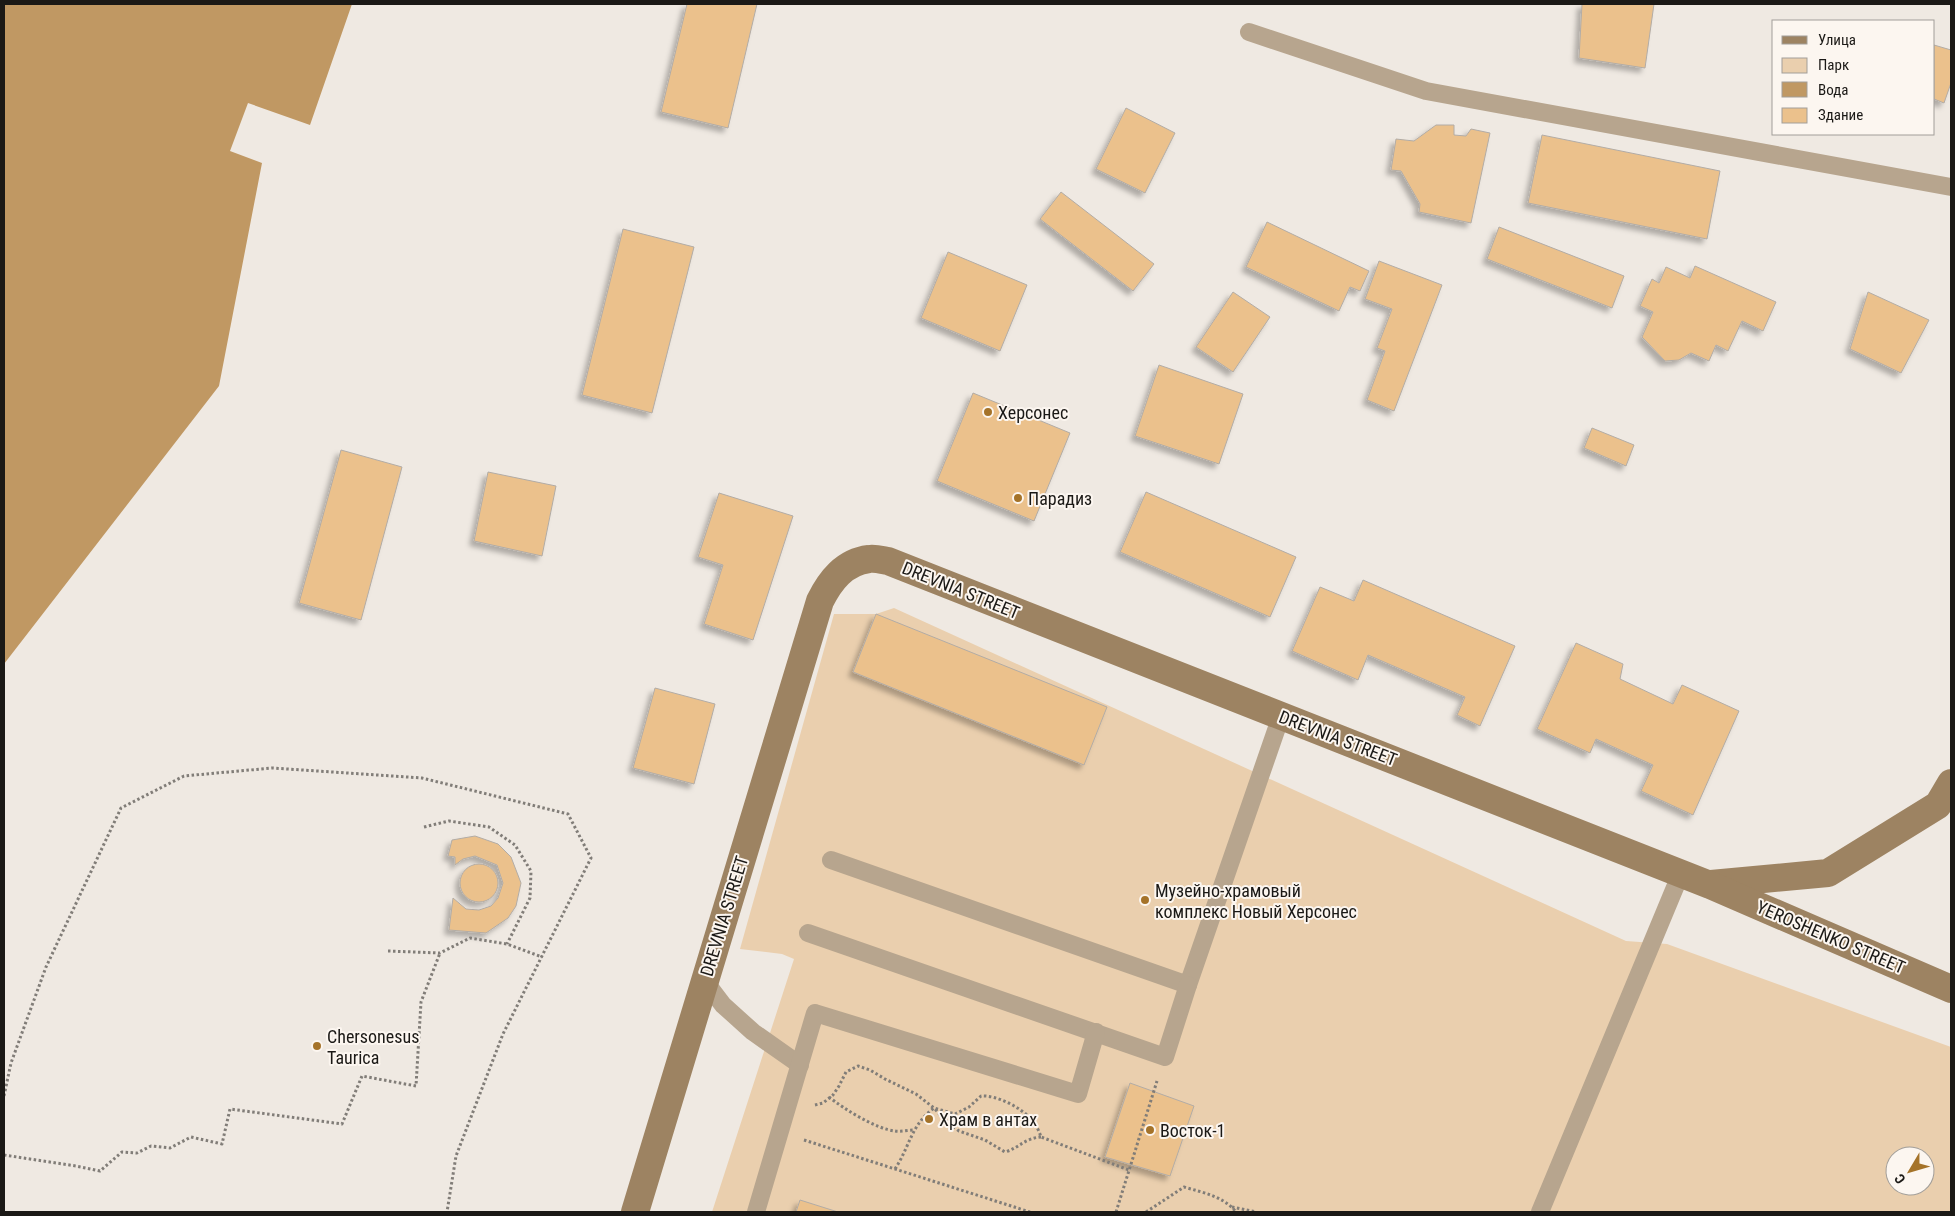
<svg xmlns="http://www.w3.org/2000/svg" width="1955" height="1216" viewBox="0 0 1955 1216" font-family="'Roboto Condensed',sans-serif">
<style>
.green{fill:#eacfae;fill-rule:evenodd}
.water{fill:#c09863}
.building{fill:#ebc18c;stroke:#b2aca6;filter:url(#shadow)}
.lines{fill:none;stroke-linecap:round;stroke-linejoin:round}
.path{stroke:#817d78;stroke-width:3;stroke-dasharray:2.5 2.5;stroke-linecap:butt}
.lane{stroke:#b7a58e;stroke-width:18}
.secondary{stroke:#9d8362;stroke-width:28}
.poi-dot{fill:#a57329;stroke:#fcf6f0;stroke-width:2}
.labels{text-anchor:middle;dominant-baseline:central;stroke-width:4;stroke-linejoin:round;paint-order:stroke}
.poi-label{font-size:18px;fill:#1b1916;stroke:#fcf6f0;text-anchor:start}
.street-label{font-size:18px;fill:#1b1916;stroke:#fcf6f0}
</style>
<defs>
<filter id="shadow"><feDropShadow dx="-4.5" dy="4.5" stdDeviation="2.5" flood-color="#0004"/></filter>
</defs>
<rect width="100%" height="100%" fill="#efe9e2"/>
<path class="green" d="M894,608L1626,941L1667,944L1951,1047V1212H712L794,959L782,954L740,949L834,614H876ZM1895,1156H1925V1186H1895Z"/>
<path class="water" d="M4,4H352L310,125L248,103L230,151L262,163L219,386L4,664Z"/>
<g class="building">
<path d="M687,4H757L728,128L661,112Z"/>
<path d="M1582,4H1654L1645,68L1579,58Z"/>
<path d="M1934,45L1951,50V83L1944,103L1934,99Z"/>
<path d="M1126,108L1175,133L1145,193L1096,169Z"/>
<path d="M1436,125H1454V135L1466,136L1471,129L1490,133L1471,223L1419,212L1420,204L1401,171L1391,170L1396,139L1414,141Z"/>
<path d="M1542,135L1720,171L1707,239L1528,203Z"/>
<path d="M1061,192L1154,264L1133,291L1040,219Z"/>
<path d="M1267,222L1369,271L1360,291L1350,287L1339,311L1246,267Z"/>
<path d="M1499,227L1624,276L1612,308L1487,259Z"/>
<path d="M623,229L694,247L652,413L582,395Z"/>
<path d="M948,252L1027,285L1000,351L921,318Z"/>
<path d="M1379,261L1442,285L1394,411L1367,400L1385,351L1377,348L1392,309L1365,299Z"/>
<path d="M1695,266L1776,302L1763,331L1742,321L1728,351L1716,345L1709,361L1691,353L1679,360L1665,361L1642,337L1653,312L1640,306L1652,279L1659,283L1666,267L1690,278Z"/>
<path d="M1233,292L1270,317L1233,372L1196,347Z"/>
<path d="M1868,292L1929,320L1901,373L1850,349Z"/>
<path d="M1159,365L1243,394L1219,464L1135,436Z"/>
<path d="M973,393L1070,433L1034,521L937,481Z"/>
<path d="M1592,428L1634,445L1626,466L1584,448Z"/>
<path d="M341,450L402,467L361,620L299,603Z"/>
<path d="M488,472L556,486L542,556L474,541Z"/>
<path d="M1146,492L1296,557L1270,617L1120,552Z"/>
<path d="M719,493L793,516L753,640L704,624L723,565L698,557Z"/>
<path d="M1363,580L1515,646L1480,726L1457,715L1465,697L1368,655L1358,680L1292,651L1320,587L1354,601Z"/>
<path d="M876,614L1107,707L1084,765L853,672Z"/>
<path d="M1576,643L1623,664L1620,679L1673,704L1682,685L1739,711L1693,815L1641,791L1653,765L1596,739L1590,753L1537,729Z"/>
<path d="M655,688L715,704L694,784L633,768Z"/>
<path d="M475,836L498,844L511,857L521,883L516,906L508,918L486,933L449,930L453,898L466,909L479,910L491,906L498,898L503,883L497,865L475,856L463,859L455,865V857L448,856L452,840Z"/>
<circle cx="479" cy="883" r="19"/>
<path d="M1130,1083L1194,1106L1170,1176L1105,1157Z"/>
<path d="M800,1200L838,1212H796Z"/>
</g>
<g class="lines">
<g class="path">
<path d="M424,827L449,821L489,827L515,845L531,871L530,898L507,944"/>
<path d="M388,951L440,953L470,938L507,944L542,957"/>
<path d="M4,1096L11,1063L46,967L121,808L184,776L272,768L422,778L568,814L591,858L503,1034L456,1156L447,1212"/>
<path d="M829,1097C844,1109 876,1129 895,1131C901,1132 908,1130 914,1130"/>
<path d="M815,1105L823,1103L833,1095L839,1086L846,1072L858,1066L870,1070L885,1079L916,1094L934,1108L955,1114L969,1107L981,1096C997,1095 1020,1107 1031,1119C1036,1124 1039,1131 1041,1137L1129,1170"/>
<path d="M804,1140L1030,1212"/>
<path d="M4,1155L76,1166L100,1171L122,1152L137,1153L151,1146L170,1148L191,1137L222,1144L230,1109L342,1124L362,1076L416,1086L421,1002L440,953"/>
<path d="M895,1169C910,1146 911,1125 934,1108L944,1119L959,1131L985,1140L1005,1152C1019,1148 1025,1138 1041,1137"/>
<path d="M1232,1207L1256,1212"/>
<path d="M1116,1212L1157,1081"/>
<path d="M1146,1212L1184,1187C1204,1193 1223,1196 1236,1212"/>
</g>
<g class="lane">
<path d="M1249,32L1426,91L1951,187"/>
<path d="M831,860L1188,985L1281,716"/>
<path d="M808,933L1165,1057L1188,985"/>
<path d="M704,980L723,1005L753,1032L800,1065"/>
<path d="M756,1212L815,1013L1078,1094L1096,1032"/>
<path d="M1540,1212L1681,873"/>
</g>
<g class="secondary">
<path d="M1711,884L1828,873L1938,805L1951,783"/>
<path d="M635,1212L820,601C830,581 844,562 869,559C875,558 882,560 888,561L1710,885L1951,989"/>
</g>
</g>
<g class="poi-dot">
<circle cx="988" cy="412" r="5"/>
<circle cx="1018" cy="498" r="5"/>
<circle cx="1145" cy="900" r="5"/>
<circle cx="317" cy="1046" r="5"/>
<circle cx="929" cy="1119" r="5"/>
<circle cx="1150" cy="1130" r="5"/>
</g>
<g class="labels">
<g class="poi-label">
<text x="998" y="412">Херсонес</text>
<text x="1028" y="498">Парадиз</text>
<text x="1155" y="890">Музейно-храмовый<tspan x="1155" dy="21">комплекс Новый Херсонес</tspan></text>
<text x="327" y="1036">Chersonesus<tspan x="327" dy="21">Taurica</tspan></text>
<text x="939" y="1119">Храм в антах</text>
<text x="1160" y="1130">Восток-1</text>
</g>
<g class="street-label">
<text transform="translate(961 590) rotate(22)">DREVNIA STREET</text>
<text transform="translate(1338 738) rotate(21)">DREVNIA STREET</text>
<text transform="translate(724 916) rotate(-73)">DREVNIA STREET</text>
<text transform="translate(1831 937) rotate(23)">YEROSHENKO STREET</text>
</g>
</g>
<rect width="1955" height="1216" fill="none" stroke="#1b1916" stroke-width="10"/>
<rect x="1772" y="20" width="162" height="115" fill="#fcf6f0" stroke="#a29e99"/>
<rect x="1782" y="36" width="25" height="8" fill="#9d8362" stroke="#a29e99"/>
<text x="1818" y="45" font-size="15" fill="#1b1916">Улица</text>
<rect x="1782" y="58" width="25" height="15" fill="#eacfae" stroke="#a29e99"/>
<text x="1818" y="70" font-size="15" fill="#1b1916">Парк</text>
<rect x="1782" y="82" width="25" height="15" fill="#c09863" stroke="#a29e99"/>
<text x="1818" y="95" font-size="15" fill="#1b1916">Вода</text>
<rect x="1782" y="108" width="25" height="15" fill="#ebc18c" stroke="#a29e99"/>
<text x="1818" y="120" font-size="15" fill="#1b1916">Здание</text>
<g transform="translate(1910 1171) rotate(232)"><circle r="24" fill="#fcf6f0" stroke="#a29e99"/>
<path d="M0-4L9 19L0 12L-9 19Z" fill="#a57329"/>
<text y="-8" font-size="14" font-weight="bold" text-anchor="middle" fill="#1b1916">С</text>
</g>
</svg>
